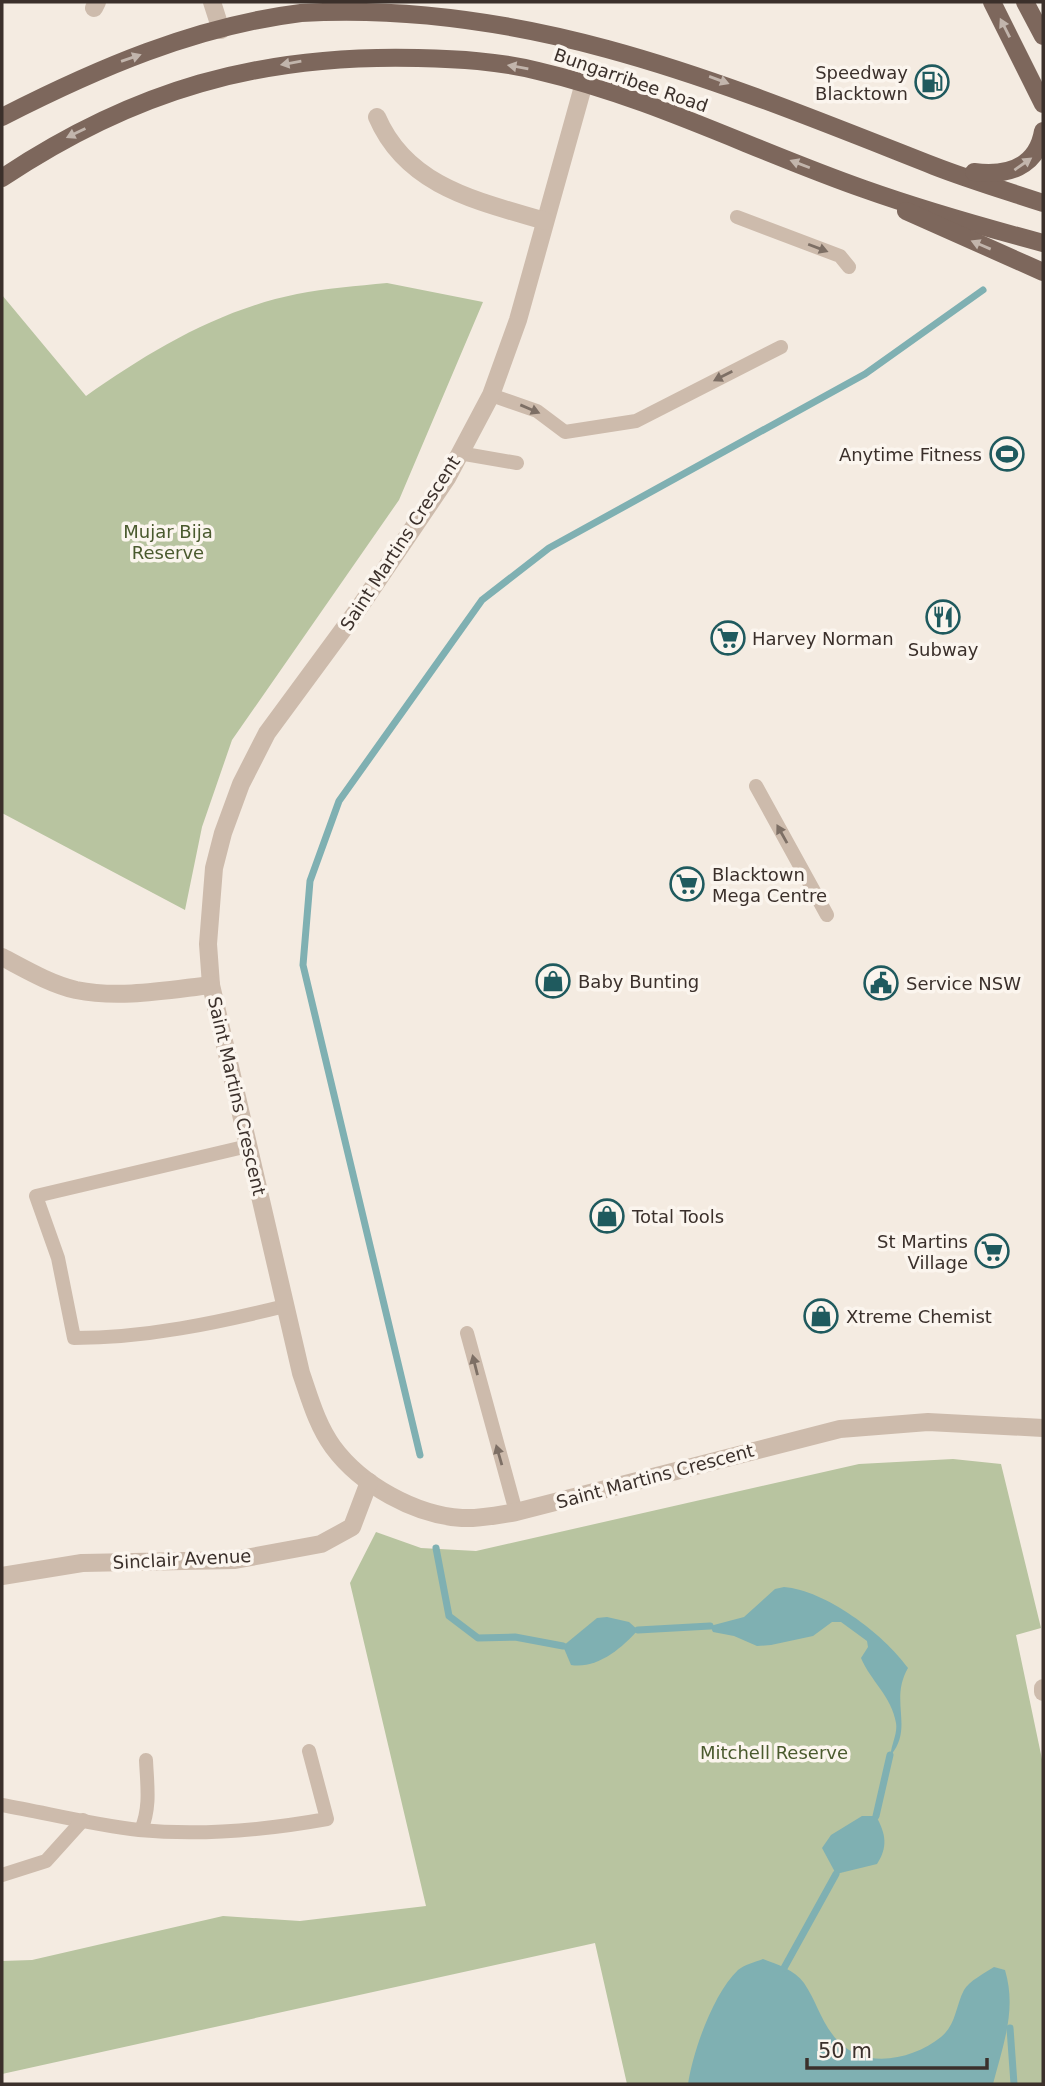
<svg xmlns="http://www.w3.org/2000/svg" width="1045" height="2086" viewBox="0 0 1045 2086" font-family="'DejaVu Sans',sans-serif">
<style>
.green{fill:#b8c4a0}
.water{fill:#7fb0b2}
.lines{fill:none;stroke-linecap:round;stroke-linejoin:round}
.stream{stroke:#7fb0b2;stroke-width:7}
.service{stroke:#cdbbac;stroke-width:14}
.minor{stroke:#cdbbac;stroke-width:18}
.primary{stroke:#7d675c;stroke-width:18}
.oneway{fill:#c2b5ac}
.oneway2{fill:#7d6f65}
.labels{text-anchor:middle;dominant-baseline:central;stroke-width:7;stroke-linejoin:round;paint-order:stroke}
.poi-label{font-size:18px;fill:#3b302b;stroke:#fbf5ee;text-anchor:start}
.street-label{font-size:18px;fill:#3b302b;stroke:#fbf5ee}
.park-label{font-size:18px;fill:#4a5a2e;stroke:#fbf5ee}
</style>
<rect width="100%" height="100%" fill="#f4ebe1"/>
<g class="green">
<path d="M387,283L483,302L399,500L232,740L202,827L185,910L2,813V295L86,396C150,351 218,310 297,294C326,288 357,286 387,283Z"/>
<path d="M953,1459L1001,1464L1041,1628L1016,1635L1043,1764V2084H627L595,1943L2,2074V1961L32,1960L223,1916L300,1921L426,1906L350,1583L376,1532L421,1548L476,1551L859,1464Z"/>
</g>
<g class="water">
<path d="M784,1587C825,1590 884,1634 908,1668C889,1701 914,1727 891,1755C890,1747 898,1734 896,1723C892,1697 870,1680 861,1658L868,1647L867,1641L841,1622H832L813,1636L771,1645L757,1646L734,1636L713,1632L710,1626L744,1617L775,1589Z"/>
<path d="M607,1617L629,1622L638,1630C621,1649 597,1669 571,1665L563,1646L597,1618Z"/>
<path d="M862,1816H876C886,1834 888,1847 877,1864L836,1874L822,1848L831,1835Z"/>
<path d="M763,1959C776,1964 795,1970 804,1983C817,2002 822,2025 839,2042C866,2070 914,2059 941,2037C956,2025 956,2005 964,1990C969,1981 985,1973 994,1967L1005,1970C1017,2010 1003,2045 993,2084H688C693,2051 713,1994 738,1970C744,1965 755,1962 763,1959Z"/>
</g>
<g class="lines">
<g class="stream">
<path d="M420,1455L303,965L310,881L339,801L482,600L549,548L865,374L983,290"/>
<path d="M436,1548L449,1616L478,1638L515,1637L563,1646"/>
<path d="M638,1630L710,1626"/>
<path d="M876,1816L890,1755"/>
<path d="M784,1968L836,1874"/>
<path d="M1010,2028L1014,2084"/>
</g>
<g class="service">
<path d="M737,217L840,256L849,267"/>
<path d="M491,395L537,411L565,432L636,421L781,347"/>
<path d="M459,453L517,463"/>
<path d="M756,786L827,915"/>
<path d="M248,1146L36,1196L58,1258L74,1338C146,1338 216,1323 285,1306"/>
<path d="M467,1333L516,1512"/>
<path d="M2,1805C47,1813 93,1825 139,1830C201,1836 266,1830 327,1819L309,1751"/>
<path d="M141,1830C151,1807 147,1784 146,1760"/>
<path d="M2,1875L46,1861L83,1820"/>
</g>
<g class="minor">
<path d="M212,2L221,30"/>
<path d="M94,8L97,2"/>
<path d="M584,83L518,320L491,395L447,478L359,608L267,733L241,784L223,833L214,868L208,944L211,985L301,1373C310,1399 317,1425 333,1447C361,1485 415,1515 462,1518C480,1519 498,1515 516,1512L840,1429L928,1422L1043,1428"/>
<path d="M377,117C407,187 478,201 545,221"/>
<path d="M2,957C25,969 50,984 76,990C120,999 167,990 211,985"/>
<path d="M2,1576L82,1563L235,1560L321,1544L352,1527L369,1482"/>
<path d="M1043,1688V1692"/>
</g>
<g class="primary">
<path d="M992,2L1043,104"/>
<path d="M1025,2L1043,36"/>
<path d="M2,117C96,69 195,26 301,13C530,0 728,85 934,166C970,180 1007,191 1043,203"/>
<path d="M974,172C1007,176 1037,168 1043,131"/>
<path d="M2,178C134,90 259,54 418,58C458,59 498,61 538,71C650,97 755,151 864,189C923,210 983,227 1043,243"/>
<path d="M906,211L1043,272"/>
</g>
</g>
<defs><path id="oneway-solid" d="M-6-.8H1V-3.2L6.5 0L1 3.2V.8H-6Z" transform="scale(1.75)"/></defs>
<g class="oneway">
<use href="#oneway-solid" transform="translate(1005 28) rotate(-117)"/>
<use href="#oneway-solid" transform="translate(131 58) rotate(-19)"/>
<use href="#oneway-solid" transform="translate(291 63) rotate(170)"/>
<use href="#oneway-solid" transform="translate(518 67) rotate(-170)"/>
<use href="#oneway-solid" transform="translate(719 80) rotate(20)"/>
<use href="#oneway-solid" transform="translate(76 133) rotate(154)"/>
<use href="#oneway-solid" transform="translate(800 164) rotate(-159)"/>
<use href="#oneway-solid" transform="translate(1023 164) rotate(-35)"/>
<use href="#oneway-solid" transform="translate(981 245) rotate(-157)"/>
</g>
<g class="oneway2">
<use href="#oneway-solid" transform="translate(818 248) rotate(21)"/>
<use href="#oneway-solid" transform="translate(723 376) rotate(153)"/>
<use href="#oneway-solid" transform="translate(530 409) rotate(23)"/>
<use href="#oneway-solid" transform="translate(782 834) rotate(-119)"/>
<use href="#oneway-solid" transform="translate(475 1365) rotate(-104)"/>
<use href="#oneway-solid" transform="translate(499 1455) rotate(-106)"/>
</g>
<defs>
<symbol id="fuel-ring" viewBox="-11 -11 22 22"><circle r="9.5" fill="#fbf5ee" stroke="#1f5a5e" stroke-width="1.5"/><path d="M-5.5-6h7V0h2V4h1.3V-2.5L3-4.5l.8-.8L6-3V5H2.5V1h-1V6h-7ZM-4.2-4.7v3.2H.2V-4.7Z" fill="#1f5a5e"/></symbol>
<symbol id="stadium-ring" viewBox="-11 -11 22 22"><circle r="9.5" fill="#fbf5ee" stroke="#1f5a5e" stroke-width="1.5"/><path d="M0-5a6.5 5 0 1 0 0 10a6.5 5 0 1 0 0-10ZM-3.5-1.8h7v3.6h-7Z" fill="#1f5a5e"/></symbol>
<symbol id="restaurant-ring" viewBox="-11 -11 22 22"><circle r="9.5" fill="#fbf5ee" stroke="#1f5a5e" stroke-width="1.5"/><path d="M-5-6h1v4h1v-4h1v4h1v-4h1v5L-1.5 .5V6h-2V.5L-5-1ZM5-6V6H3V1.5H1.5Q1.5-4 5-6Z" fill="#1f5a5e"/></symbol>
<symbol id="supermarket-ring" viewBox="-11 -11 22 22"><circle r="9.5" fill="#fbf5ee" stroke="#1f5a5e" stroke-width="1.5"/><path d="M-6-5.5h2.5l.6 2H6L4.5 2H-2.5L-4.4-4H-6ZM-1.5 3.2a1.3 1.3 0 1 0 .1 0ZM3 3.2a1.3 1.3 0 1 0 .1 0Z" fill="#1f5a5e"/></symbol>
<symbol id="shop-ring" viewBox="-11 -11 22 22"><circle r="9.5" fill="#fbf5ee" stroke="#1f5a5e" stroke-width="1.5"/><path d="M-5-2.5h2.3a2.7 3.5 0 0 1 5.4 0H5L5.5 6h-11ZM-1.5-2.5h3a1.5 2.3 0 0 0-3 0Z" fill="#1f5a5e"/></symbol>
<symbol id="civic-ring" viewBox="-11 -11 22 22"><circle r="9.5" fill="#fbf5ee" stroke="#1f5a5e" stroke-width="1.5"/><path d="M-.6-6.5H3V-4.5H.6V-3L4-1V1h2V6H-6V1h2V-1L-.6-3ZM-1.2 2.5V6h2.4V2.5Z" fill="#1f5a5e"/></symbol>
</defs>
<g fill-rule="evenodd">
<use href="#fuel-ring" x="913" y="63" width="38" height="38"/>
<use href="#stadium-ring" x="988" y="435" width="38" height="38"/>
<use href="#restaurant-ring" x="924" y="598" width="38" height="38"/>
<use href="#supermarket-ring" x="709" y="619" width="38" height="38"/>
<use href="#supermarket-ring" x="668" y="865" width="38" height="38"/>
<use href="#shop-ring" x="534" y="962" width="38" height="38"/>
<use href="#civic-ring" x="862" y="964" width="38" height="38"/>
<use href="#shop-ring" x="588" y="1197" width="38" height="38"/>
<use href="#supermarket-ring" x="973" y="1232" width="38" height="38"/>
<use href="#shop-ring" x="802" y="1297" width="38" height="38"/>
</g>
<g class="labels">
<g class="poi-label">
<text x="908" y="72" text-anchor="end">Speedway<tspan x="908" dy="21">Blacktown</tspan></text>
<text x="982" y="454" text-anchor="end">Anytime Fitness</text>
<text x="752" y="638">Harvey Norman</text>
<text x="943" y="649" text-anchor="middle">Subway</text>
<text x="712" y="874">Blacktown<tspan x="712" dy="21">Mega Centre</tspan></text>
<text x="578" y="981">Baby Bunting</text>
<text x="906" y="983">Service NSW</text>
<text x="632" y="1216">Total Tools</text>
<text x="968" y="1241" text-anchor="end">St Martins<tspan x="968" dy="21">Village</tspan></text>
<text x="846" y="1316">Xtreme Chemist</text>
</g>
<g class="street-label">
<text transform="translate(631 80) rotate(19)">Bungarribee Road</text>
<text transform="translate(400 543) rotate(-57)">Saint Martins Crescent</text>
<text transform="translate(237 1096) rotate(77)">Saint Martins Crescent</text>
<text transform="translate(655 1476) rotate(-15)">Saint Martins Crescent</text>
<text transform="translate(182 1559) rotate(-3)">Sinclair Avenue</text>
</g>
<g class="park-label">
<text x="168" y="531">Mujar Bija<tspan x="168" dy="21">Reserve</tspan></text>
<text x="774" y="1752">Mitchell Reserve</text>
</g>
</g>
<rect width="1045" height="2086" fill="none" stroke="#3b302b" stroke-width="7"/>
<path d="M807 2058v10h180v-10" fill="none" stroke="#3b302b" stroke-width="3.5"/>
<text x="818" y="2058" font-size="21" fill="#3b302b" stroke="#fbf5ee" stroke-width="5" paint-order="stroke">50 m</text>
</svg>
